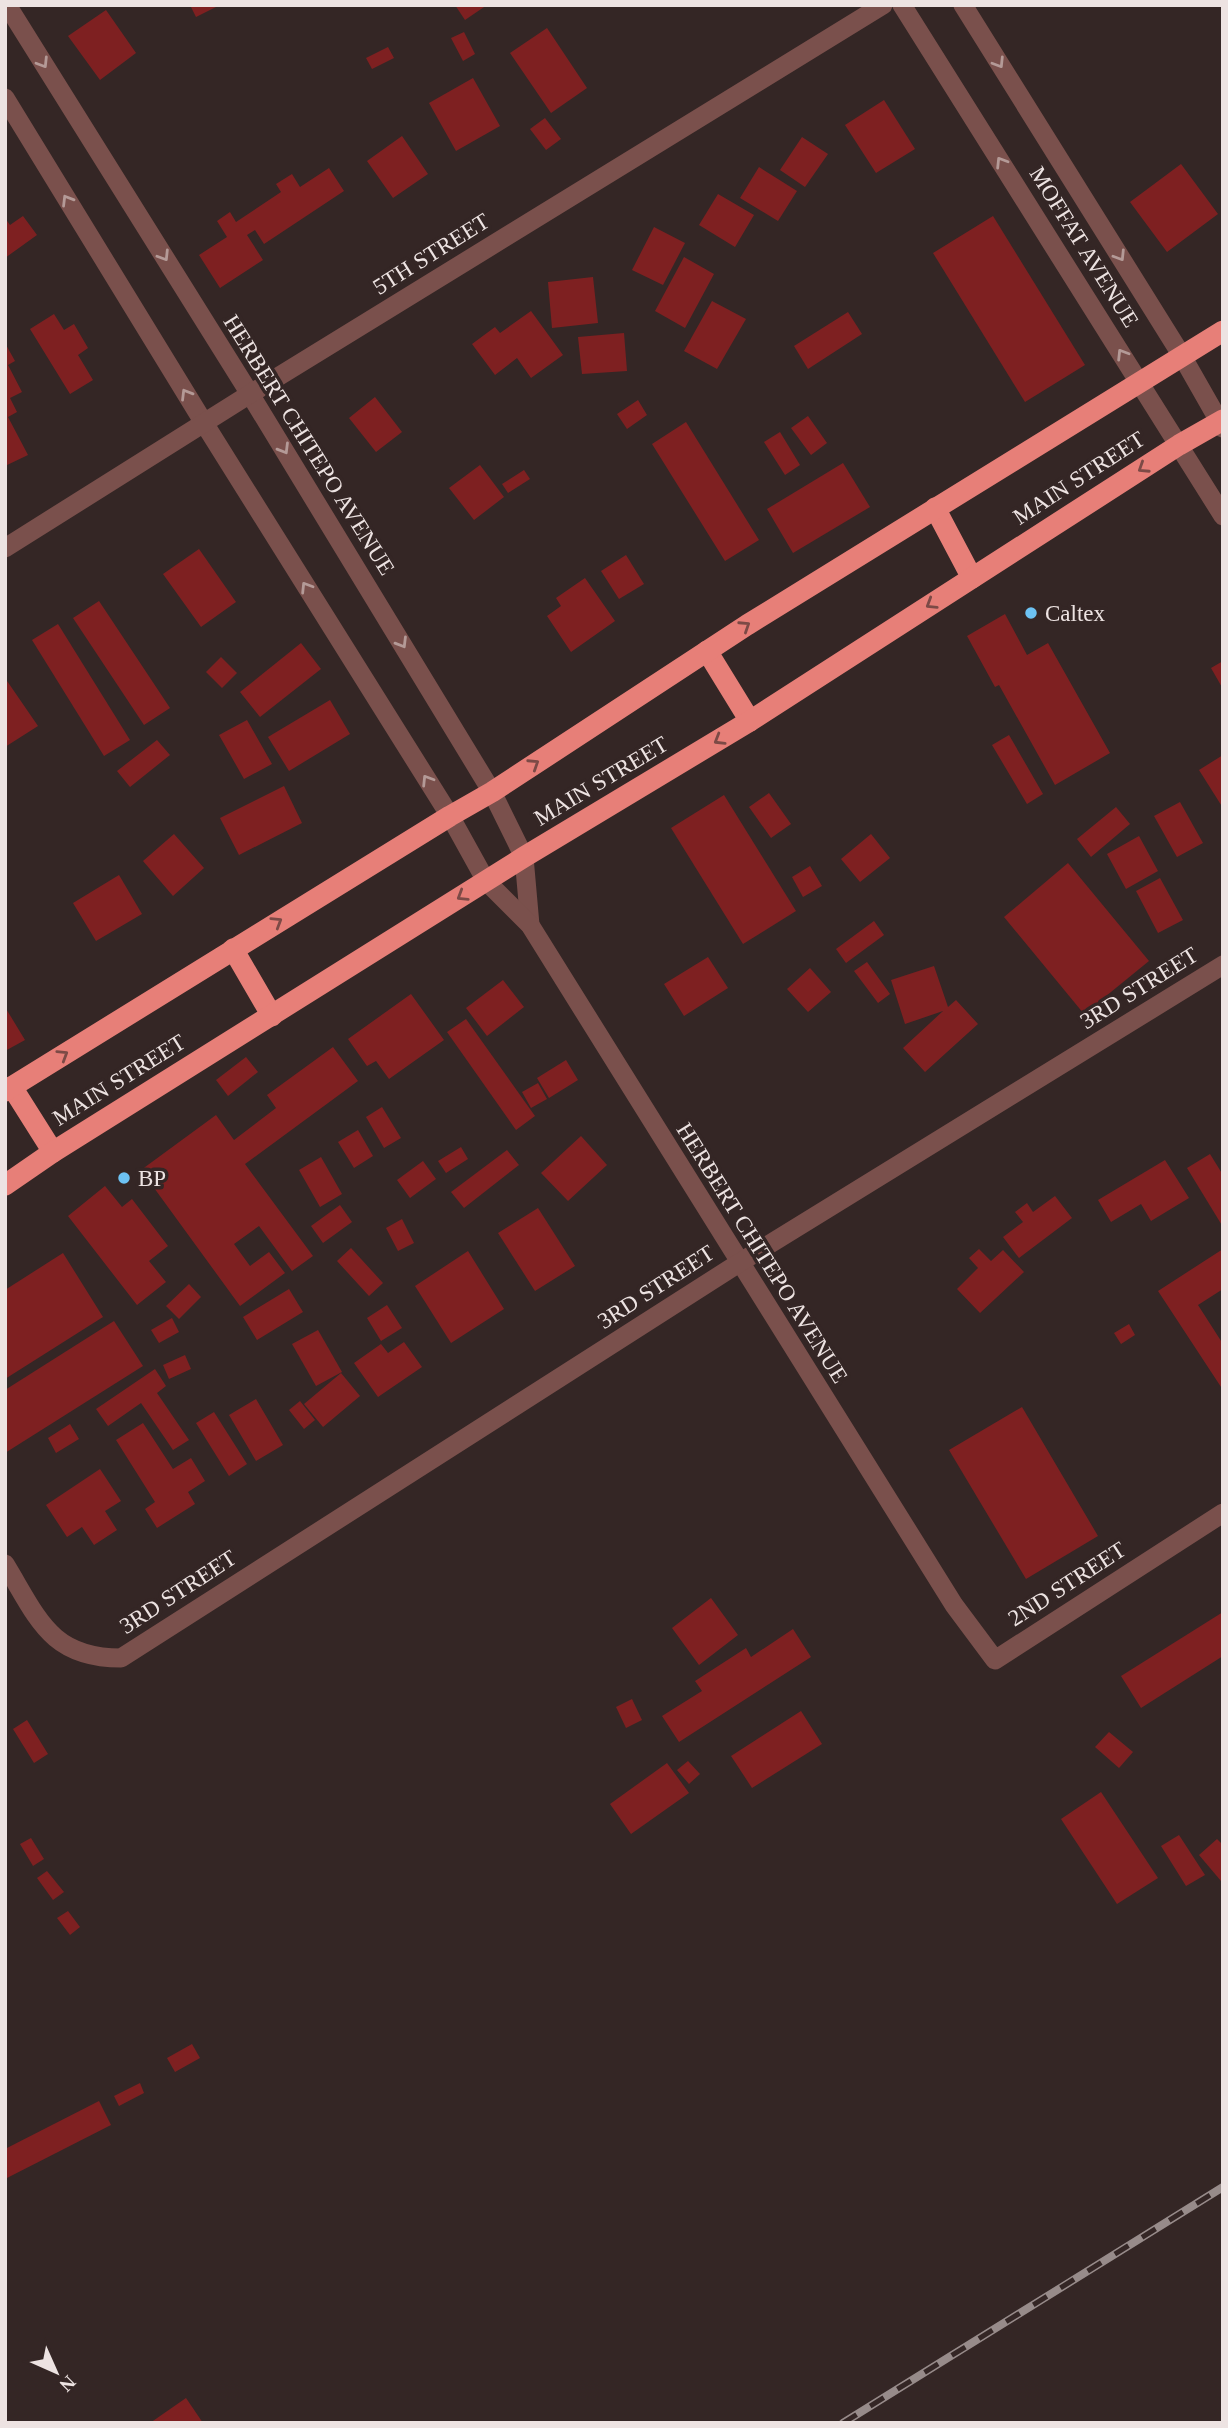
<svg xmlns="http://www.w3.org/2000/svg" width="1228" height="2428" viewBox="0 0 1228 2428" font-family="'Times New Roman',serif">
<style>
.building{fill:#7e2021}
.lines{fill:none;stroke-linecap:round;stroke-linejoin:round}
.street{stroke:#7a504c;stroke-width:19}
.highway{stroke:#e77f78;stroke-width:21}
.rail-casing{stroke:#978b8a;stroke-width:8}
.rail{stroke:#342625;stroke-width:5;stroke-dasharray:16;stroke-linecap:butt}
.oneway{stroke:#b49a97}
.oneway2{stroke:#7c4a46}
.poi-dot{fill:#6dc2f3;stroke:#342625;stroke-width:2.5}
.labels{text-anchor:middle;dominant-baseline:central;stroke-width:7;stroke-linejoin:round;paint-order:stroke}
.street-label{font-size:23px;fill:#ede3e2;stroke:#342625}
.poi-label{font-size:23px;fill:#ede3e2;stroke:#342625;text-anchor:start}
</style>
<rect width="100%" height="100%" fill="#342625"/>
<g class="building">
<path d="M190,5H220L196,17Z"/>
<path d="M455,5H487L465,20Z"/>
<path d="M106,10L136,53L100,80L68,36Z"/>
<path d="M547,28L587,88L551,113L510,53Z"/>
<path d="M464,32L475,54L463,61L451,38Z"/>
<path d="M388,47L394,58L372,69L366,58Z"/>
<path d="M473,78L500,126L456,151L429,103Z"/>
<path d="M884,100L915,149L876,173L845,125Z"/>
<path d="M545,118L561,139L546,150L530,129Z"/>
<path d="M402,136L428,174L393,198L367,161Z"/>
<path d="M802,137L828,154L805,187L780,170Z"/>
<path d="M1181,164L1218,214L1167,252L1130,202Z"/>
<path d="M759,167L797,191L778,221L740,198Z"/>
<path d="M329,168L344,191L264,244L255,230L247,235L263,260L220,288L199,255L227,237L217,221L230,212L236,222L281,192L276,184L292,174L300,187Z"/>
<path d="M718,194L754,215L735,247L699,225Z"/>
<path d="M23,216L37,235L5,258V218L10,225Z"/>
<path d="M993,216L1085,365L1025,402L933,253Z"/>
<path d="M654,227L685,243L663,285L632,270Z"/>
<path d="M684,257L714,274L685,328L655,311Z"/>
<path d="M593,277L598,323L552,328L548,282Z"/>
<path d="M712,301L746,319L717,369L684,351Z"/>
<path d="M531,311L563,355L531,378L517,358L495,375L472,344L495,327L500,333Z"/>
<path d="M848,312L862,334L808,369L794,346Z"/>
<path d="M54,314L64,330L74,324L88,348L78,355L93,380L70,394L30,329Z"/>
<path d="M624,333L627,371L582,374L578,337Z"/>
<path d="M5,343L15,361L8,365L22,392L10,398L17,412L8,417L28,455L5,466Z"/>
<path d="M375,397L402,432L376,452L349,418Z"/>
<path d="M638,400L647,415L627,429L617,414Z"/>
<path d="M808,416L827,443L811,455L791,428Z"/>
<path d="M686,422L759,540L725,561L652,444Z"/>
<path d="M780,432L800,465L785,475L764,442Z"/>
<path d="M843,463L870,507L793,553L767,509Z"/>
<path d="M480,465L504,497L474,520L449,488Z"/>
<path d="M524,470L530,479L508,493L502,484Z"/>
<path d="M199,549L236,602L201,627L163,574Z"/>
<path d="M626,555L644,584L619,599L601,571Z"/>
<path d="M585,578L615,621L571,652L547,616L561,606L556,598Z"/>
<path d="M99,601L170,708L144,725L73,618Z"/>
<path d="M1005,614L1027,655L1048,643L1110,753L1055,785L999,685L995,687L967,636Z"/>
<path d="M58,624L130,740L104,756L32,640Z"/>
<path d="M301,643L321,669L260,717L240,692Z"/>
<path d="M221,657L237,673L222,688L206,672Z"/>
<path d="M1223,661V689L1211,668Z"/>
<path d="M5,678L38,726L5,747Z"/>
<path d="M330,700L350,734L289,771L268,737Z"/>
<path d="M247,720L272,764L244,779L219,735Z"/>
<path d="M1009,735L1043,794L1027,804L992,745Z"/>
<path d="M157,740L170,755L130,787L117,771Z"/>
<path d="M1223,755V808L1199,770Z"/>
<path d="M284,786L302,823L239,855L220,818Z"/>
<path d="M769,793L791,824L771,838L749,807Z"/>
<path d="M724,795L796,911L743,944L671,828Z"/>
<path d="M1180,802L1203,843L1177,857L1154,816Z"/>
<path d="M1116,807L1130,824L1091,857L1077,839Z"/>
<path d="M174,834L204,868L173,896L143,861Z"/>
<path d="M871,834L890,858L860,882L841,859Z"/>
<path d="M1139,836L1158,871L1126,889L1107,854Z"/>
<path d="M1068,863L1149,961L1084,1014L1004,917Z"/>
<path d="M810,866L822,886L803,897L792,877Z"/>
<path d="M119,875L142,914L96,941L73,903Z"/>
<path d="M1160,878L1183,920L1158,933L1136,891Z"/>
<path d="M874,921L884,935L846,963L836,949Z"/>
<path d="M708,957L728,988L684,1016L664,984Z"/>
<path d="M867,962L890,994L878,1003L854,971Z"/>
<path d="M934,966L948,1007L956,1000L978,1024L925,1072L903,1048L943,1011L905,1024L891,980Z"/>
<path d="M810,968L831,992L808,1012L787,989Z"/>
<path d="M503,980L524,1007L487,1036L466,1008Z"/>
<path d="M411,994L444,1040L389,1079L376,1061L367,1066L348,1039Z"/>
<path d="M5,1007L25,1040L5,1051Z"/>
<path d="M466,1019L535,1116L516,1130L447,1032Z"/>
<path d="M333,1047L358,1081L245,1164L313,1256L292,1271L259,1226L234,1244L250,1266L269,1252L285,1273L240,1306L141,1170L216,1115L234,1140L276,1108L267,1095Z"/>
<path d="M246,1057L258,1072L228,1096L216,1080Z"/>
<path d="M566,1060L578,1080L549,1098L537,1078Z"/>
<path d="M538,1083L547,1099L531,1108L522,1092Z"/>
<path d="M382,1107L401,1138L384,1148L366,1117Z"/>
<path d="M358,1130L373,1156L354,1168L338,1142Z"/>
<path d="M581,1136L607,1165L568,1201L541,1173Z"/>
<path d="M461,1147L468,1159L446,1173L438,1161Z"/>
<path d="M507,1150L519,1165L464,1208L451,1192Z"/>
<path d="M1210,1154L1223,1175V1227L1187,1168Z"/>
<path d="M321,1157L342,1194L320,1207L299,1170Z"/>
<path d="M1165,1160L1189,1198L1151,1221L1141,1204L1111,1222L1098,1200Z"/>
<path d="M423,1161L436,1179L410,1198L397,1180Z"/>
<path d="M105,1186L122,1207L132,1199L168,1246L149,1261L166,1282L137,1305L68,1216Z"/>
<path d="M1055,1196L1072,1218L1019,1258L1003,1237L1023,1222L1015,1212L1027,1203L1033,1212Z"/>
<path d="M340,1205L352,1222L323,1243L311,1226Z"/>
<path d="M538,1208L575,1266L535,1291L498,1233Z"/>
<path d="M402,1219L414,1243L398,1251L386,1228Z"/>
<path d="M351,1248L383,1283L369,1296L337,1261Z"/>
<path d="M979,1249L991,1261L1003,1250L1024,1272L980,1313L957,1289L978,1268L969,1258Z"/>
<path d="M1223,1249V1289L1198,1305L1223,1344V1390L1158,1291Z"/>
<path d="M468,1251L504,1309L451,1343L415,1286Z"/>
<path d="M63,1253L103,1317L5,1379V1290Z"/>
<path d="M189,1284L201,1297L179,1319L166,1306Z"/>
<path d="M289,1289L303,1312L257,1340L243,1317Z"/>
<path d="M387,1305L402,1328L381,1341L367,1318Z"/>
<path d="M172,1318L179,1332L159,1343L151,1330Z"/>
<path d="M114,1321L143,1366L5,1453V1390Z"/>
<path d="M1129,1324L1135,1335L1121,1344L1114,1333Z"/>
<path d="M318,1330L342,1372L316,1386L292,1344Z"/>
<path d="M404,1342L422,1367L378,1397L354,1363L381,1344L388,1353Z"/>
<path d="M185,1355L191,1369L169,1379L163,1365Z"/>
<path d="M155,1369L166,1386L157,1393L189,1440L173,1450L141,1403L108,1426L96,1409Z"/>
<path d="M341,1373L360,1396L323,1427L304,1404Z"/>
<path d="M256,1399L283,1445L256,1461L229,1415Z"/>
<path d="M300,1401L315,1420L304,1429L289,1410Z"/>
<path d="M1022,1407L1098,1536L1026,1579L949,1450Z"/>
<path d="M214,1412L247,1464L229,1476L196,1423Z"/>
<path d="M143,1423L173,1469L191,1458L205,1481L188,1492L195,1504L157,1528L145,1509L155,1502L116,1440Z"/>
<path d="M70,1424L79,1439L56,1453L48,1438Z"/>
<path d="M100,1469L121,1501L105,1511L117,1530L94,1545L82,1527L67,1537L46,1505Z"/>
<path d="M711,1598L738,1635L699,1665L672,1628Z"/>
<path d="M1223,1612V1656L1141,1708L1121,1676Z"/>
<path d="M793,1629L811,1657L679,1742L662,1716L702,1691L695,1681L746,1648L751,1657Z"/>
<path d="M632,1699L642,1720L626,1728L616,1707Z"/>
<path d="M801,1711L822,1744L752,1788L731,1756Z"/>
<path d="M27,1720L48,1754L34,1763L13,1729Z"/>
<path d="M1109,1732L1133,1752L1119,1768L1095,1747Z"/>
<path d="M688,1761L700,1774L689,1784L677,1770Z"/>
<path d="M667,1763L689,1793L631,1834L610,1804Z"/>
<path d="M1101,1792L1158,1878L1117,1904L1061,1819Z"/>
<path d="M1179,1835L1205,1875L1186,1886L1161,1846Z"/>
<path d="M31,1838L44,1859L33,1866L20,1844Z"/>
<path d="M1217,1839L1223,1845V1879L1221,1881L1199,1855Z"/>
<path d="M47,1871L64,1892L53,1900L37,1878Z"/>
<path d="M68,1911L80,1927L70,1935L57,1918Z"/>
<path d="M192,2044L200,2058L175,2072L167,2058Z"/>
<path d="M140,2083L144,2093L119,2106L114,2096Z"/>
<path d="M99,2101L111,2125L5,2179V2149Z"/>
<path d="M186,2398L203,2423H150Z"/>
</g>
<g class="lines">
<g class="street">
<path d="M7,5L250,394L492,792L524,857L530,925"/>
<path d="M902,5L1223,516"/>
<path d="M963,5L1182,356L1223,428"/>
<path d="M5,98L204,423L450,816L486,881L530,925L954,1605L995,1660L1223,1513"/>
<path d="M5,548L250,394L883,5"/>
<path d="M5,1564C38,1618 50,1658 121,1658L739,1263L1223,965"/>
</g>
<g class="highway">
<path d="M935,508L972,578"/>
<path d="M707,651L750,721"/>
<path d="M233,949L272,1016"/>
<path d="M12,1087L53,1152"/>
<path d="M5,1091L450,816L492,792L747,625L1223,331"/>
<path d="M5,1185L53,1152L524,857L750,721L1179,445L1223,420"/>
</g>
<defs>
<path id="rail" d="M843,2423L1223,2187"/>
</defs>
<use href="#rail" class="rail-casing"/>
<use href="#rail" class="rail"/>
</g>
<defs><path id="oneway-chevron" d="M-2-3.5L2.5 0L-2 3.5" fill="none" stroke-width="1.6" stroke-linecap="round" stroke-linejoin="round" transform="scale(1.75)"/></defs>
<g class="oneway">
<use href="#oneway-chevron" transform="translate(43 63) rotate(58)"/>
<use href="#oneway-chevron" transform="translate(999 63) rotate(58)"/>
<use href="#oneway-chevron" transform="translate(1001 162) rotate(-122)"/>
<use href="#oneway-chevron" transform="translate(67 200) rotate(-121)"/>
<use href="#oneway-chevron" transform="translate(164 256) rotate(58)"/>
<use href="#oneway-chevron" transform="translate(1120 256) rotate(58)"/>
<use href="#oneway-chevron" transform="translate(1122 354) rotate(-122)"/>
<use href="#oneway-chevron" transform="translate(186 394) rotate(-121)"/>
<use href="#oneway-chevron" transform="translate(284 449) rotate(59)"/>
<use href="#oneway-chevron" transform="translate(306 587) rotate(-122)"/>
<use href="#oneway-chevron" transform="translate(402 643) rotate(59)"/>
<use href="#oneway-chevron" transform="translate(427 780) rotate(-122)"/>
</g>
<g class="oneway2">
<use href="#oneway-chevron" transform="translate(1143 468) rotate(147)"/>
<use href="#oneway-chevron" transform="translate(931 604) rotate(148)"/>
<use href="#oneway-chevron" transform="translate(745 626) rotate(-33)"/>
<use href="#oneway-chevron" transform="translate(719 740) rotate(149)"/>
<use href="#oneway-chevron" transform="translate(534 764) rotate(-33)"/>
<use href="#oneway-chevron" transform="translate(462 896) rotate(148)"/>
<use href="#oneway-chevron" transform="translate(277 922) rotate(-32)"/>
<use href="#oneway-chevron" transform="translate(63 1055) rotate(-32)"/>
</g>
<g class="poi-dot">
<circle cx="1031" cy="613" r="7"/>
<circle cx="124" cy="1178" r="7"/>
</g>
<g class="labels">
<g class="street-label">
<text transform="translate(1084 247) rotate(58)">MOFFAT AVENUE</text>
<text transform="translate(431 254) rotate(-32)">5TH STREET</text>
<text transform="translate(309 445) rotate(58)">HERBERT CHITEPO AVENUE</text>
<text transform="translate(1079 478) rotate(-33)">MAIN STREET</text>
<text transform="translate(601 781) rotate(-31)">MAIN STREET</text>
<text transform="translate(1139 988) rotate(-32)">3RD STREET</text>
<text transform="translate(119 1080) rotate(-32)">MAIN STREET</text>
<text transform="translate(762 1253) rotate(58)">HERBERT CHITEPO AVENUE</text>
<text transform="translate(656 1287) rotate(-33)">3RD STREET</text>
<text transform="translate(1067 1584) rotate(-33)">2ND STREET</text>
<text transform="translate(178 1592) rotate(-33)">3RD STREET</text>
</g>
<g class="poi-label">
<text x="1045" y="613">Caltex</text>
<text x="138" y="1178">BP</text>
</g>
</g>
<rect width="1228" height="2428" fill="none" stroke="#ede3e2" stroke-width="14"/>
<g transform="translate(56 2372) rotate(135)" stroke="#342625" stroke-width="5" paint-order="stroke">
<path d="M0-5L12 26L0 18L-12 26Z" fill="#ede3e2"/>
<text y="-10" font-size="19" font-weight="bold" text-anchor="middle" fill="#ede3e2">N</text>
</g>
</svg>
